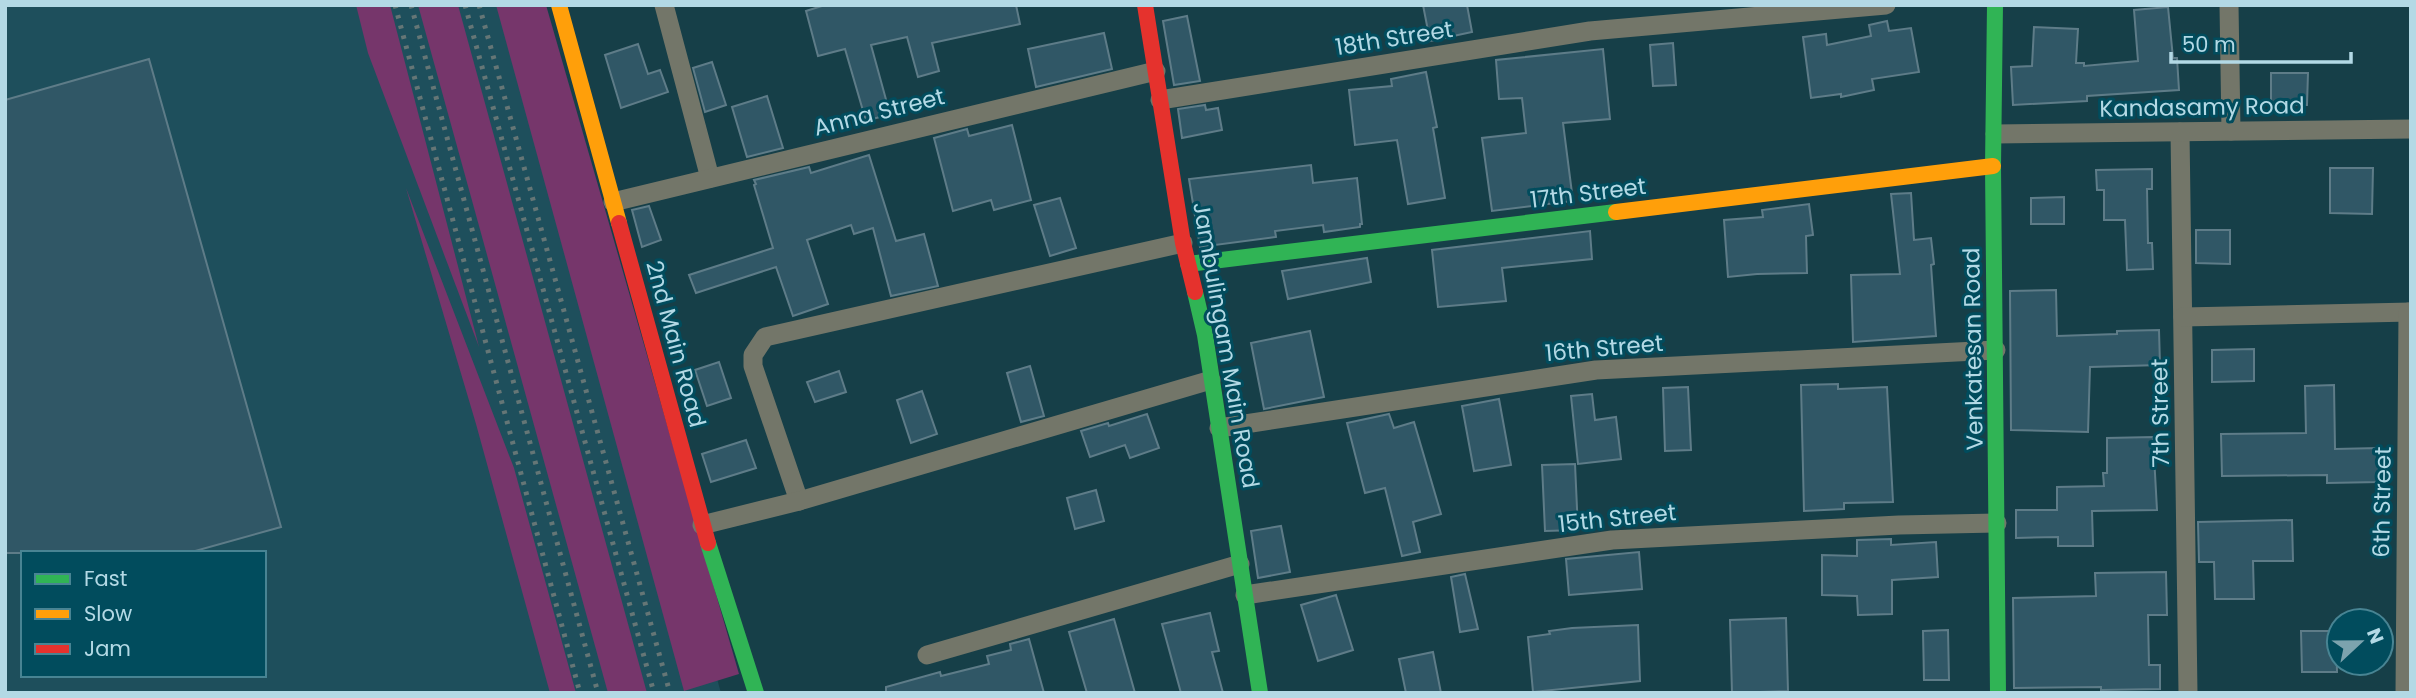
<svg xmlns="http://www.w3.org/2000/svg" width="2416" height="698" viewBox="0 0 2416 698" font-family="Poppins,sans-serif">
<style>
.built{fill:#1e4f5c;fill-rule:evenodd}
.green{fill:#76366b}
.building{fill:#305766;stroke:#5e7c88;stroke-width:2}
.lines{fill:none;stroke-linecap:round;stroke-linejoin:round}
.street{stroke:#737669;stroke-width:19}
.fast{stroke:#30b455;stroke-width:16}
.slow{stroke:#ff9f0a;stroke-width:16}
.jam{stroke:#e5322d;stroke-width:16}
.rail{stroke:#657676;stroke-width:5;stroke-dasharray:3.5 7;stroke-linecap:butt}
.labels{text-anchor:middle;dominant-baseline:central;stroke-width:6;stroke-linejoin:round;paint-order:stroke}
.street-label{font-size:23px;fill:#b3d9e5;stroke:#014c5d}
</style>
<rect width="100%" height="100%" fill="#163f48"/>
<path class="built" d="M5,5H530L721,693H5ZM23,553H264V675H23Z"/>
<g class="green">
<path d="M356,5H390L479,347L368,53Z"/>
<path d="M418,5H458L647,693H608Z"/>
<path d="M496,5H546L739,674L684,691Z"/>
<path d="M406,188L514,468L576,693H550L476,424Z"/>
</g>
<g class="building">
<path d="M825,5H1016L1020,24L932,43L939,71L918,77L907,37L871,45L890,114L866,121L845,49L818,56L806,11Z"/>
<path d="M1423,5H1467L1472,32L1430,41Z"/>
<path d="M2168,7L2173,58H2177L2179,90L2087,96V101L2013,105L2011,67L2032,66L2034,27L2078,29L2076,63H2084V66L2138,61L2134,10Z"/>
<path d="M1187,16L1200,81L1174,85L1163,21Z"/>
<path d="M1887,21L1889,31L1911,28L1919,72L1872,79L1874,90L1841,97V94L1811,98L1803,37L1826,34L1827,45L1871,36L1869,25Z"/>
<path d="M1104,33L1112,69L1036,87L1028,49Z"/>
<path d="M1673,43L1676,85L1653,86L1650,45Z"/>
<path d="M638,44L648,74L660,70L668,92L621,108L605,55Z"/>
<path d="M1603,49L1610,119L1563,123L1573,201L1492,211L1482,138L1526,133L1522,98L1499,99L1496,60Z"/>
<path d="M149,59L281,527L188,553H5V100Z"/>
<path d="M712,62L726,105L705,112L693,68Z"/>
<path d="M1426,72L1437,127L1433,128L1445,198L1408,204L1397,140L1355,145L1349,90L1392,86L1391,79Z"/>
<path d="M2271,73H2308L2307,105L2271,104Z"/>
<path d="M767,96L783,148L747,157L732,107Z"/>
<path d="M1205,105L1206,110L1218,108L1222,130L1182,138L1178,109Z"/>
<path d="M1012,125L1031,200L994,210L991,200L953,211L934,138L967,129L969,136Z"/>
<path d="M869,155L896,241L924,234L938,286L891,296L873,228L854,234L851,225L807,240L828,304L793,316L776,267L696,293L689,275L773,248L754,185L756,184L754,180L809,167L811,173Z"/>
<path d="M1311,165L1313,183L1357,178L1362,224H1360V227L1324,232L1323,225L1275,231L1276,237L1200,247L1189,179Z"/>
<path d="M2330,168H2373L2372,214L2330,213Z"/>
<path d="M2152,169V189H2147L2148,243H2152L2153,269L2127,270L2125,220H2104V190H2097L2096,170Z"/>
<path d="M1911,193L1914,240L1931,238L1934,264L1931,265L1936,336L1853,342L1851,275L1900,274L1891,194Z"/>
<path d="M2064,197V224H2031V198Z"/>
<path d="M1060,198L1076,248L1050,256L1034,205Z"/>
<path d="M1809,204L1813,235L1806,236L1807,273L1757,274L1728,277L1724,220L1763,217L1762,210Z"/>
<path d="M649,206L661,240L642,247L632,210Z"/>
<path d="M2196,230H2230V264L2196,263Z"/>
<path d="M1590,231L1592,259L1502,268L1506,301L1438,307L1432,250Z"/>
<path d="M1367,258L1371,282L1288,299L1282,271Z"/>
<path d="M2056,290L2057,336L2117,334V331L2159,330L2160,365L2090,367L2088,432L2011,430L2010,291Z"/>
<path d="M1310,331L1324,397L1264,409L1251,343Z"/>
<path d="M2254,349V381L2212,382V350Z"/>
<path d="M719,362L731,398L707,406L695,370Z"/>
<path d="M1030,366L1044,416L1021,422L1007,373Z"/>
<path d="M839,371L846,392L815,402L807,382Z"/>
<path d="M1838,384V389L1887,387L1893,502L1844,503V509L1804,511L1801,385Z"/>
<path d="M2334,385L2335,449L2378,448L2379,482L2327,483V475L2222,476L2221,434L2306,433L2305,386Z"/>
<path d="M1688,387L1691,450L1665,451L1663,388Z"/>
<path d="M922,391L937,434L911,443L897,400Z"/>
<path d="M1592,394L1595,420L1616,417L1621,459L1578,464L1571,396Z"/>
<path d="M1499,399L1511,465L1474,471L1462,406Z"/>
<path d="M1147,414L1159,448L1130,458L1125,445L1090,457L1081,431L1108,423L1109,426Z"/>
<path d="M1389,414L1394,428L1414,422L1441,514L1413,522L1420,552L1402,556L1385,488L1365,493L1347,423Z"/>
<path d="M2153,437L2157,510L2092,511L2093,546H2058V537L2016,538V510H2057V487L2104,486L2103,473H2107V438Z"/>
<path d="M746,440L756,468L711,482L702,454Z"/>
<path d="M1575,464L1578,530L1545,531L1542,465Z"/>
<path d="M1096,490L1104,521L1075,529L1067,498Z"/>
<path d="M2292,520L2293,561H2253L2254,599H2215L2214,562H2199L2198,522Z"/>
<path d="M1281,526L1290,572L1258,578L1251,531Z"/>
<path d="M1891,539V545L1936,542L1938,577L1892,580V614L1858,615L1857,596L1822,595V555L1857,556V540Z"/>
<path d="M1639,552L1642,589L1569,595L1566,559Z"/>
<path d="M2166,572L2167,615H2148L2149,665H2160V689L2101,690V687L2014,688L2013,598L2096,596L2095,573Z"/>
<path d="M1465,574L1478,629L1460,632L1451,577Z"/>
<path d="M1336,595L1353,650L1318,661L1301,605Z"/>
<path d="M1210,613L1219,651L1212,652L1223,693H1181L1162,624Z"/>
<path d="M1786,618L1788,691L1732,693L1730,620Z"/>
<path d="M1114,619L1135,693H1087L1069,632Z"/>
<path d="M1638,625L1640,681L1533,692L1528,637L1550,634L1549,631L1572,628Z"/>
<path d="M1948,630L1949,680H1924L1923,631Z"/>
<path d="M2301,631H2336L2337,672H2302Z"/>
<path d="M1029,639L1044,693H886V687L940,672L941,676L989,664L987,656L1011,650L1010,644Z"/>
<path d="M1433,652L1441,693H1406L1399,659Z"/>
</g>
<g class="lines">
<g class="street">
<path d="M664,5L710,178"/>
<path d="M2229,5L2231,131"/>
<path d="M1160,100L1590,31L1886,5"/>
<path d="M2180,132L2188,693"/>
<path d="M1995,134L2411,129"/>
<path d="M613,202L1156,71"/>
<path d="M2183,317L2411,312"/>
<path d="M1219,428L1596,370L1996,350"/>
<path d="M799,501L753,366V355L765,337L1183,243"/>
<path d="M702,525L799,501L1211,380"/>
<path d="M1245,595L1612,540L1899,525L1997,523"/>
<path d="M927,655L1240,564"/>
<path d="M2405,693L2408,312"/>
</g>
<g class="fast">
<path d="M1995,5L1993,166L1998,693"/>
<path d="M1188,264L1616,212"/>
<path d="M1195,292L1205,335L1260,693"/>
<path d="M708,543L756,693"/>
</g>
<g class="slow">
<path d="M559,5L619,223"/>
<path d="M1616,212L1993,166"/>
</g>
<g class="jam">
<path d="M1145,5L1183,243L1195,292"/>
<path d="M619,223L708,543"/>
</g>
<g class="rail">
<path d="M395,5L580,693"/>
<path d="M411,5L598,693"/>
<path d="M465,5L654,693"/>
<path d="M479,5L670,693"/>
</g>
</g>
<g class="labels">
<g class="street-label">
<text transform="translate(1394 38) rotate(-9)">18th Street</text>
<text transform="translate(2202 107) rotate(-1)">Kandasamy Road</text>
<text transform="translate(879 112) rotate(-14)">Anna Street</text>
<text transform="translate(1588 193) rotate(-7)">17th Street</text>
<text transform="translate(676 344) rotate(75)">2nd Main Road</text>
<text transform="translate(1226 345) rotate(80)">Jambulingam Main Road</text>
<text transform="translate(1604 348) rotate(-5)">16th Street</text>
<text transform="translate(1973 349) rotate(-91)">Venkatesan Road</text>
<text transform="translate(2160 413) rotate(-91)">7th Street</text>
<text transform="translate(2382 502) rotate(-89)">6th Street</text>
<text transform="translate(1617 518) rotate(-6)">15th Street</text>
</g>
</g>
<rect width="2416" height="698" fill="none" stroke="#b3d9e5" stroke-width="14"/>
<rect x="21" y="551" width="245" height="126" fill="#014c5d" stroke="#488493" stroke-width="2"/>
<rect x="35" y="574" width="35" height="10" fill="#30b455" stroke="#488493" stroke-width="2"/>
<text x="84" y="586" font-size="21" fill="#b3d9e5">Fast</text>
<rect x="35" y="609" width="35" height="10" fill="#ff9f0a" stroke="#488493" stroke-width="2"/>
<text x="84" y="621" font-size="21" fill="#b3d9e5">Slow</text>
<rect x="35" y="644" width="35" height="10" fill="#e5322d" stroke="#488493" stroke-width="2"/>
<text x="84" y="656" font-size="21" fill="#b3d9e5">Jam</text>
<g transform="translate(2360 642) rotate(68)"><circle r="33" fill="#014c5d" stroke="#488493" stroke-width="2"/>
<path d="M0-5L12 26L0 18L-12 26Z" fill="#7ca3ae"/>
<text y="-10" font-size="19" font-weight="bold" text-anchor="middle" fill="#b3d9e5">N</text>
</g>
<path d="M2171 52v10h180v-10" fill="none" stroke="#b3d9e5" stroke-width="3.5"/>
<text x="2182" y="52" font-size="21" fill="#b3d9e5" stroke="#014c5d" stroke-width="5" paint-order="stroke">50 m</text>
</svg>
